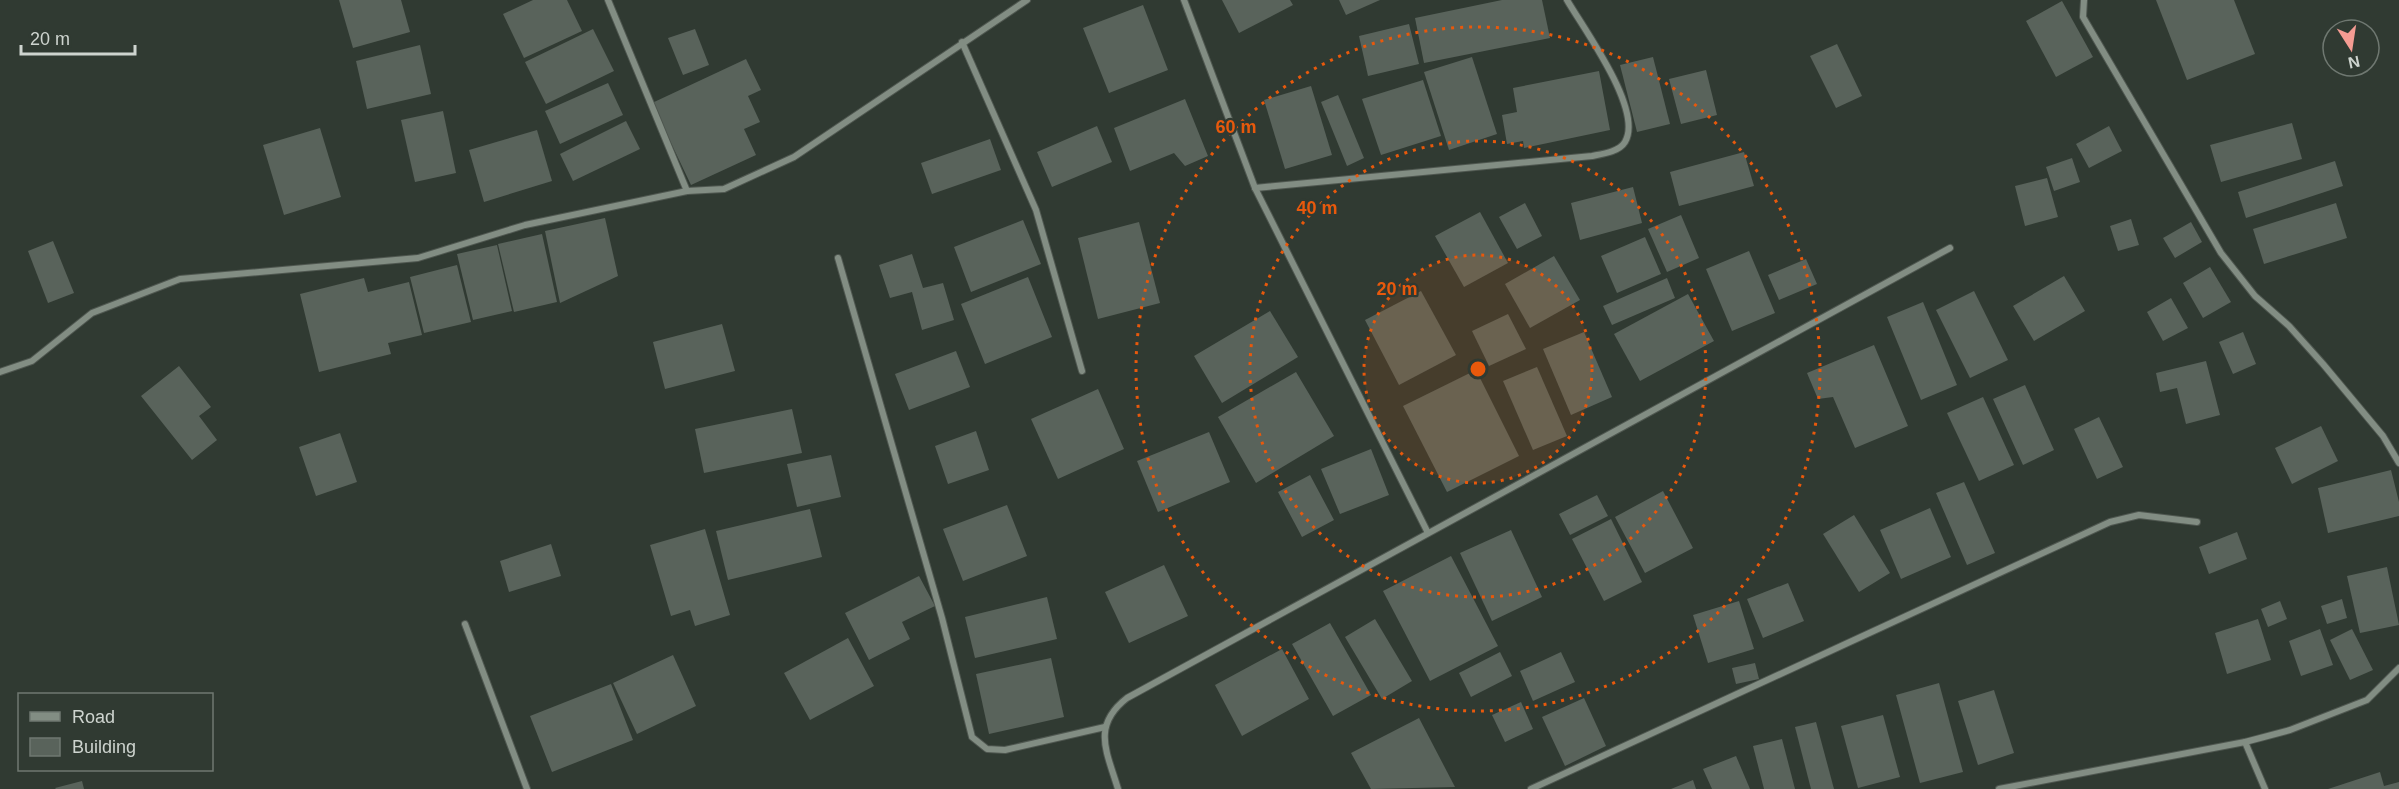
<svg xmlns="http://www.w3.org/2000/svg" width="2399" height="789" viewBox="0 0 2399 789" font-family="Arial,sans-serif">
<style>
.building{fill:#59635b}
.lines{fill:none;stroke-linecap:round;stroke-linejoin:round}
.street-casing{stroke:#4f5750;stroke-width:8}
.street{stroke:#828d83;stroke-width:6}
.ring{fill:none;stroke:#e8590c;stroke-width:3;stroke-dasharray:3 6}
.centre{fill:#e8590c;stroke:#303a32;stroke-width:3}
.ring-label{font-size:18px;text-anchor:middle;font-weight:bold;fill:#e8590c;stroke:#303a32;stroke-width:4.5;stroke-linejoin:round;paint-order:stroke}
</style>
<rect width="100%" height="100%" fill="#303a32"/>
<g class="building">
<path d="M339,0H401L410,32L353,48Z"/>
<path d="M533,0H567L582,31L524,58L503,14Z"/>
<path d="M1222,0H1290L1293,5L1239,33Z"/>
<path d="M1339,0H1380L1346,15Z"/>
<path d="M1502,0H1542L1550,38L1424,63L1415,18Z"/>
<path d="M2156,0H2234L2255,54L2187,80Z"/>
<path d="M2062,1L2093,57L2056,77L2026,21Z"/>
<path d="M1143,5L1168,70L1109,93L1083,28Z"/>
<path d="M1409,24L1419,64L1368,76L1359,36Z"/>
<path d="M593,29L614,71L546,104L525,62Z"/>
<path d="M695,29L709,65L683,75L668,38Z"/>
<path d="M1837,44L1862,96L1836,108L1810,56Z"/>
<path d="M420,45L431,94L367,109L356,61Z"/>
<path d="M1472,57L1497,134L1449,150L1424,72Z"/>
<path d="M1653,57L1670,124L1637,132L1620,65Z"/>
<path d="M746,59L761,90L748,96L760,122L744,129L756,155L691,185L652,103Z"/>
<path d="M1706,70L1717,115L1681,124L1669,79Z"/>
<path d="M1599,71L1610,130L1524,148L1523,141L1507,144L1502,115L1517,112L1513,88Z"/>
<path d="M1423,80L1441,136L1381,155L1362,99Z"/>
<path d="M608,83L623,115L560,144L545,111Z"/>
<path d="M1311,86L1332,155L1285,169L1264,100Z"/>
<path d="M1338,95L1364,158L1347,166L1321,102Z"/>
<path d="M1185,99L1208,156L1185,166L1174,153L1130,171L1114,128Z"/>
<path d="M443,111L456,173L415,182L401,120Z"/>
<path d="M626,121L640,149L573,181L560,154Z"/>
<path d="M2292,123L2302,159L2221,182L2210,145Z"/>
<path d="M1097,126L1112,162L1052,187L1037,152Z"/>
<path d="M2109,126L2122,151L2089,168L2076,144Z"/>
<path d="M320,128L341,197L284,215L263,145Z"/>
<path d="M537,130L552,181L484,202L469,150Z"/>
<path d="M990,139L1001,170L932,194L921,163Z"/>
<path d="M1744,152L1754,186L1679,206L1670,172Z"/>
<path d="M2072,158L2080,182L2054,191L2046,167Z"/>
<path d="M2335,161L2343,186L2246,218L2238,192Z"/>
<path d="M2047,178L2058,217L2025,226L2015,186Z"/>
<path d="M1633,187L1642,223L1580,240L1571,203Z"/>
<path d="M1525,203L1542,236L1517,249L1499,217Z"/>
<path d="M2336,203L2347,238L2264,264L2253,229Z"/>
<path d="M1480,212L1508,263L1464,287L1435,236Z"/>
<path d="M1681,215L1699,258L1667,272L1648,229Z"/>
<path d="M605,218L618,276L560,303L545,231Z"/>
<path d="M2131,219L2139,245L2118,251L2110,226Z"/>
<path d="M1023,220L1041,264L971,292L954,247Z"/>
<path d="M1139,222L1160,303L1098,319L1078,238Z"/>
<path d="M2191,222L2202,242L2175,258L2163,238Z"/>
<path d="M542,234L557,302L514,312L498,244Z"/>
<path d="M1645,237L1661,274L1617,293L1601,256Z"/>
<path d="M53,241L74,293L48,303L28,251Z"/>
<path d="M497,245L512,311L473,320L457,254Z"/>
<path d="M1749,251L1775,313L1732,331L1706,269Z"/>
<path d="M912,254L923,288L943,283L954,320L922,330L912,292L890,298L879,265Z"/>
<path d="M1554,256L1580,300L1530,328L1505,284Z"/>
<path d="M1806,259L1817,284L1779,300L1768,275Z"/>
<path d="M457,265L471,322L424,333L410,277Z"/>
<path d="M2210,267L2231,302L2203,318L2183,283Z"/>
<path d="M2064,276L2085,311L2034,341L2013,306Z"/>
<path d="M1028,277L1052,337L985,364L961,304Z"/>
<path d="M364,278L368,292L409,282L422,335L388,343L391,354L319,372L300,294Z"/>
<path d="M1667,278L1675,298L1612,325L1603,306Z"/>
<path d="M1421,291L1456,355L1399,385L1365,320Z"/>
<path d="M1974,291L2008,360L1970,378L1936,310Z"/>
<path d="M1688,294L1714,341L1640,381L1614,334Z"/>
<path d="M2171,298L2188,328L2163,341L2147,312Z"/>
<path d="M1923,302L1957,385L1921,400L1887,317Z"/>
<path d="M1270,311L1298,357L1222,403L1194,356Z"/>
<path d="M1508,314L1526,349L1489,366L1472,331Z"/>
<path d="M722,324L735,371L665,389L653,342Z"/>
<path d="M1584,332L1612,397L1571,415L1543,349Z"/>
<path d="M2243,332L2256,364L2233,374L2219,342Z"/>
<path d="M1874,345L1908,426L1855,448L1833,397L1818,399L1807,373Z"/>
<path d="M956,351L970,387L909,410L895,374Z"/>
<path d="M2206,361L2220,415L2186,424L2177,388L2160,392L2156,373Z"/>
<path d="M179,366L211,407L199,416L217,440L192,460L141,396Z"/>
<path d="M1537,367L1567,436L1533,450L1503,381Z"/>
<path d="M1476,370L1519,456L1447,492L1403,406Z"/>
<path d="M1296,372L1334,436L1256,483L1218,417Z"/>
<path d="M2025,385L2054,450L2023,465L1993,399Z"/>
<path d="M1098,389L1124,449L1058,479L1031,419Z"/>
<path d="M1983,397L2014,465L1979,481L1947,413Z"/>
<path d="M792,409L802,453L704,473L695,429Z"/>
<path d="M2099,417L2123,467L2097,479L2074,429Z"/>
<path d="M2321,426L2338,461L2292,484L2275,448Z"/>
<path d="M976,431L989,470L948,484L935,446Z"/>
<path d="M1209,432L1230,482L1158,512L1137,461Z"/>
<path d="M340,433L357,482L316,496L299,447Z"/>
<path d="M1371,449L1389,495L1340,514L1321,469Z"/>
<path d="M831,455L841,497L797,507L787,464Z"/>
<path d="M2391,470L2399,502V516L2328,533L2318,488Z"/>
<path d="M1310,475L1334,520L1302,537L1278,492Z"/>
<path d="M1964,482L1995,553L1967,565L1936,493Z"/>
<path d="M1663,491L1693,548L1645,573L1615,517Z"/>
<path d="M1597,495L1608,516L1570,535L1559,514Z"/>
<path d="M1007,505L1027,556L963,581L943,529Z"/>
<path d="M1930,508L1951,557L1901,579L1880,530Z"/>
<path d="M810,509L822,557L728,580L716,531Z"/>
<path d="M1854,515L1890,573L1859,592L1823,534Z"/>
<path d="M1611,519L1642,582L1604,601L1572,539Z"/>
<path d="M705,529L730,615L695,626L690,610L671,616L650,545Z"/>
<path d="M1511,530L1542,597L1492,621L1460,553Z"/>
<path d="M2237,532L2247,559L2209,574L2199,547Z"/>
<path d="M551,544L561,576L509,592L500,561Z"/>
<path d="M1451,556L1498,646L1430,681L1383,591Z"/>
<path d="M1164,565L1188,616L1129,643L1105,592Z"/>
<path d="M2387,567L2399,625L2360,633L2347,576Z"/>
<path d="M919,576L935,606L902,622L910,639L869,660L845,613Z"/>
<path d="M1788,583L1804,621L1763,638L1747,599Z"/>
<path d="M1047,597L1057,639L975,658L965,617Z"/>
<path d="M2342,599L2347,618L2327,624L2321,606Z"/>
<path d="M1739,601L1754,649L1708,663L1693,615Z"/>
<path d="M2280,601L2287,619L2268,627L2261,609Z"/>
<path d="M1375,619L1412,681L1382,699L1345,637Z"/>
<path d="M2258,619L2271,660L2227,674L2215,633Z"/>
<path d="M1330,623L1371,695L1333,716L1292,644Z"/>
<path d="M2320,629L2333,665L2301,676L2289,641Z"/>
<path d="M2352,629L2373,670L2350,680L2330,640Z"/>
<path d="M848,638L874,686L810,720L784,673Z"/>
<path d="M1282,649L1309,699L1242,736L1215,685Z"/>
<path d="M1500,652L1512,676L1471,697L1459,673Z"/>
<path d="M1561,652L1575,682L1533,701L1520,671Z"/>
<path d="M673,655L696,706L637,734L613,683Z"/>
<path d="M1051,658L1064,717L989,734L976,674Z"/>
<path d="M1755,663L1759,679L1736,684L1732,668Z"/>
<path d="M1939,683L1963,772L1920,783L1896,695Z"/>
<path d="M611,684L633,740L552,772L530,716Z"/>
<path d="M1994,690L2014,753L1978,765L1958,701Z"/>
<path d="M1584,698L1606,746L1565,766L1542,717Z"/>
<path d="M1521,702L1533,729L1505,742L1492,715Z"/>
<path d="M1883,715L1900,777L1858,788L1841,726Z"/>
<path d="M1419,718L1455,787L1371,789L1351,753Z"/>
<path d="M1816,722L1834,789H1811L1795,727Z"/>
<path d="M1782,739L1795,789H1764L1753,746Z"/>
<path d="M1736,756L1750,789H1712L1703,769Z"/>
<path d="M2380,772L2384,786L2399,782V789H2328Z"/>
<path d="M1693,780L1696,789H1671Z"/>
<path d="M82,781L84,789H56L55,788Z"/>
</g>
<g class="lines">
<defs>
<g id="street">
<path d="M608,0L687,191"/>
<path d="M1184,0L1255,188L1428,533"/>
<path d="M2084,0L2083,17L2221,253L2255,296L2289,326L2323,364L2383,436L2399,463"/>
<path d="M962,42L1036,210L1082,371"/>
<path d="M1255,188L1592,156C1602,154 1619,152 1625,142C1644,110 1583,28 1567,0"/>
<path d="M838,258L942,618L972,737L987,749L1005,750L1105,727"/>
<path d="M0,372L32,361L92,313L180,279L418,258L525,225L687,191L724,189L794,157L1027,0"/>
<path d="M465,624L527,789"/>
<path d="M2245,742L2265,789"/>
<path d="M1118,789C1107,752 1091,726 1127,698L1950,248"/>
<path d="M1531,789L2110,522L2139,515L2197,522"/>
<path d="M1999,789L2245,742L2290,730L2367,700L2399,668"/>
</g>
</defs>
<use href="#street" class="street-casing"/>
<use href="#street" class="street"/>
</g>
<circle cx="1478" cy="369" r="114" fill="#e8590c" fill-opacity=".12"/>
<g class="ring">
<circle cx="1478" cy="369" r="114"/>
<circle cx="1478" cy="369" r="228"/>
<circle cx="1478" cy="369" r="342"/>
</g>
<circle cx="1478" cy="369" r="9" class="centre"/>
<g class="ring-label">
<text x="1236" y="133">60 m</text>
<text x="1317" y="214">40 m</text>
<text x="1397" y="295">20 m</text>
</g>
<rect x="18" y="693" width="195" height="78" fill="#303a32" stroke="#6f7871" stroke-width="1.5"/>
<rect x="30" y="712" width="30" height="9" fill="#828d83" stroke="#6f7871" stroke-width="1.5"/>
<text x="72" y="723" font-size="18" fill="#ced4cf">Road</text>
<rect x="30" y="738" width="30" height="18" fill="#59635b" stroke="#6f7871" stroke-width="1.5"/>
<text x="72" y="753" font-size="18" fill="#ced4cf">Building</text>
<g transform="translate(2351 48) rotate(168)"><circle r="28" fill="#303a32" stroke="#6f7871" stroke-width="1.5"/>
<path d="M0-4.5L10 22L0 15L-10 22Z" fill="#f59c93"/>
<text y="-9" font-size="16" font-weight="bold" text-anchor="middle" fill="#ced4cf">N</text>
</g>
<path d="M21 45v9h114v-9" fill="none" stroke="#ced4cf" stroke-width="3"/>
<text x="30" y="45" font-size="18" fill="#ced4cf" stroke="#303a32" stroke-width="4.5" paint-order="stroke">20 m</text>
</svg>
